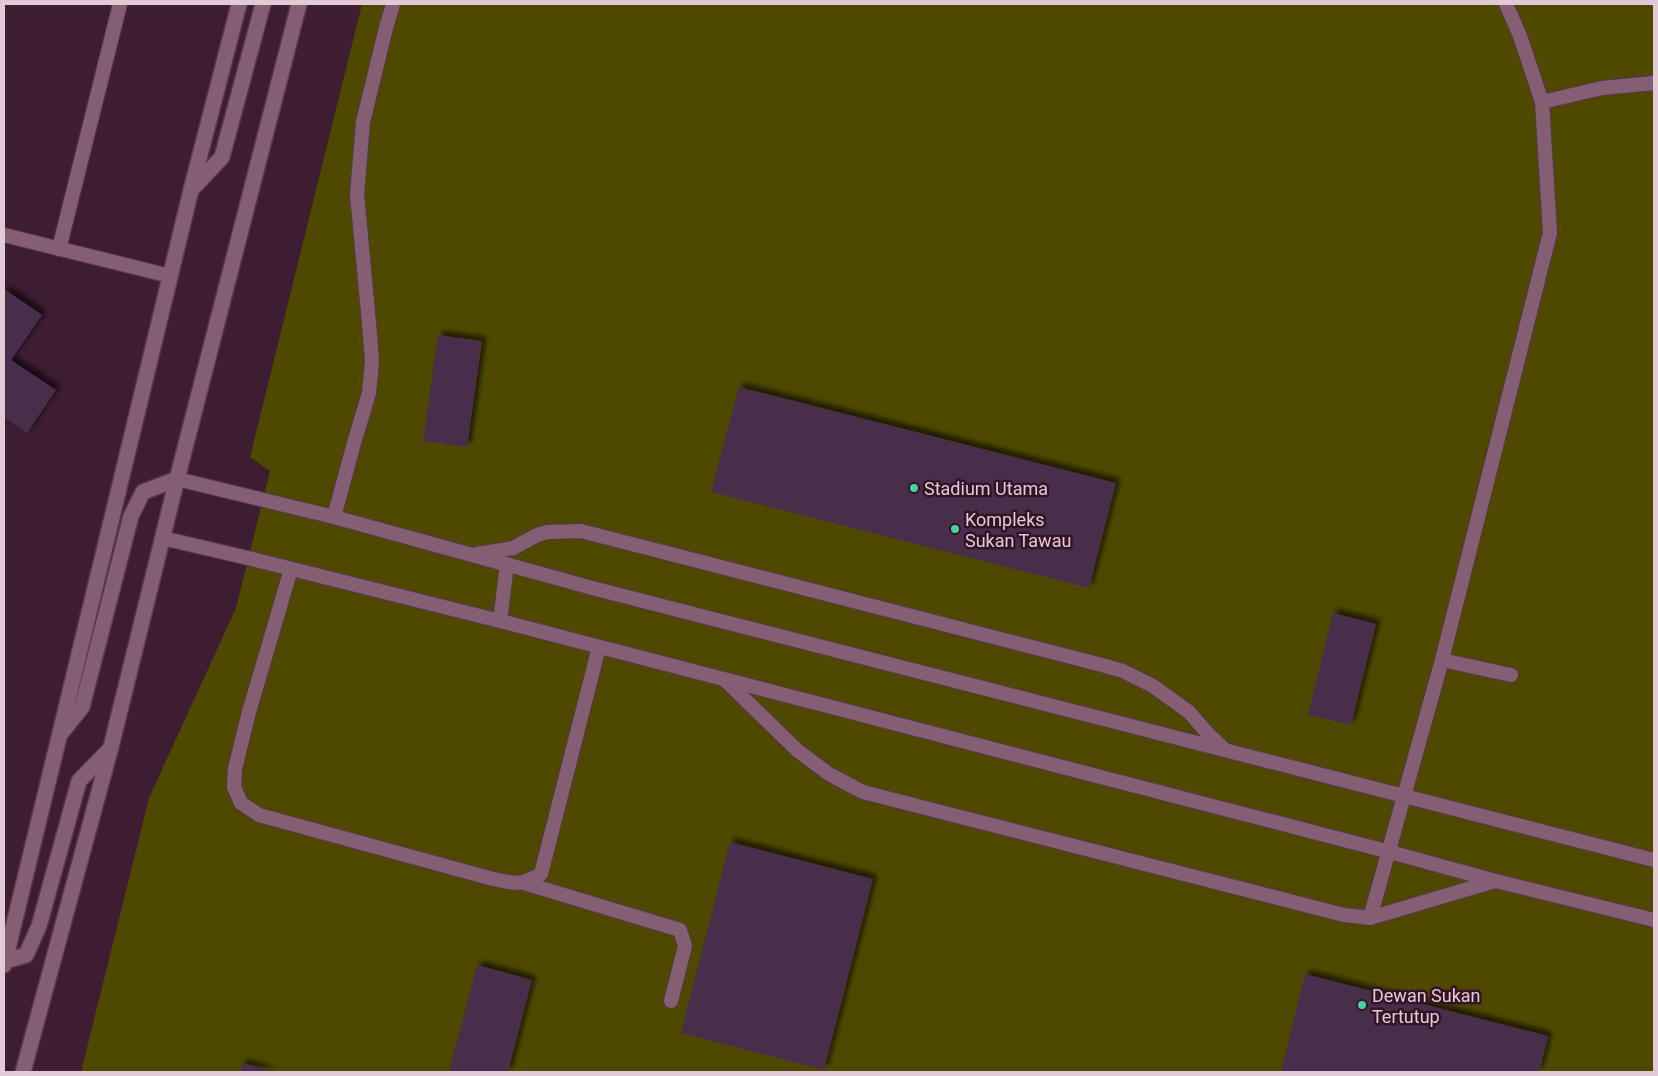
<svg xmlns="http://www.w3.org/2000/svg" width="1658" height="1076" viewBox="0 0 1658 1076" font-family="Roboto,sans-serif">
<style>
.green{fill:#4f4900}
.building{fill:#4a2f4c;filter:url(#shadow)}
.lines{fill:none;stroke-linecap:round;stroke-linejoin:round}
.lane-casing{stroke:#55384a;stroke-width:16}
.secondary-casing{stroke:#55384a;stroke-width:18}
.lane{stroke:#865e74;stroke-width:14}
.secondary{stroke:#865e74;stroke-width:15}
.poi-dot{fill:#44d49f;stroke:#341327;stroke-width:2}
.labels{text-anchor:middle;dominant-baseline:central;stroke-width:5;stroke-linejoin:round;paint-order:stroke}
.poi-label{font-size:18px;fill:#e1cad6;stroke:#341327;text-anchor:start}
</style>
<defs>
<filter id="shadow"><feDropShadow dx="4.5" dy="-4.5" stdDeviation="2.5" flood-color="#0009"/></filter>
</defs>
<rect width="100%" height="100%" fill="#3e1c31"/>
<path class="green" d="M362,4H1654V1072H81L149,798L236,608L270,471L250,457Z"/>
<g class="building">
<path d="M4,289L42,315L11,360L56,390L27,433L4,417Z"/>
<path d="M438,335L482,341L467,447L423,441Z"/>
<path d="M739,387L1116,483L1089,588L711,492Z"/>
<path d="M1333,613L1376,624L1351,725L1308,715Z"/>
<path d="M730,842L873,879L824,1070L681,1033Z"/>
<path d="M477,965L532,980L508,1072H449Z"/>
<path d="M1305,974L1548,1036L1539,1072H1281Z"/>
<path d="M242,1063L275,1072H240Z"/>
</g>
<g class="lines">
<defs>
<g id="lane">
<path d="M1542,102L1602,88L1654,83"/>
<path d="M4,235L170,276"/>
<path d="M59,249L120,4"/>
<path d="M177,479L334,517L596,589L1654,860"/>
<path d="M334,517L354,443L369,393L372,361L369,323L357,194L363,122L386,28L393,4"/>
<path d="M162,538L248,558L500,621L1390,852L1496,881L1654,920"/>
<path d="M477,554L513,548L537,535L548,532L581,531L1102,665L1123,671L1153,686L1189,712L1209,735L1223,748"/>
<path d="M291,569L249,712L235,769L234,787L241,803L259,815L493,879C518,884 519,886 541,874L599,647"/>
<path d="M500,621L507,564"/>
<path d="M1442,660L1511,675"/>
<path d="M726,681L798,751L829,774L863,792L1344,915L1370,918L1495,881"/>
<path d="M524,883L680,930L685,946L671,1001"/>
<path d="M1370,918L1442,660L1550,233L1542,102L1520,36L1506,4"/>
</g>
<g id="secondary">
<path d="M192,189L222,157L263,4"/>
<path d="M62,732L82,707L131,516L143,492L177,479"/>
<path d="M5,961L26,955L39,926L79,781L110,749"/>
<path d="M4,965L191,190L239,4"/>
<path d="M23,1072L111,747L177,479L299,4"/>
</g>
</defs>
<use href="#lane" class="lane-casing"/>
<use href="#secondary" class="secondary-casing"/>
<use href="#lane" class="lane"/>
<use href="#secondary" class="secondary"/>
</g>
<g class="poi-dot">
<circle cx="914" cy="488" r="5"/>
<circle cx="955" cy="529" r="5"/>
<circle cx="1362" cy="1005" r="5"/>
</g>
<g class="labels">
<g class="poi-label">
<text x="924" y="488">Stadium Utama</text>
<text x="965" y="519">Kompleks<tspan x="965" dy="21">Sukan Tawau</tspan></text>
<text x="1372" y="995">Dewan Sukan<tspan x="1372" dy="21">Tertutup</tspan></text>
</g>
</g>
<rect width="1658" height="1076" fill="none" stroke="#e1cad6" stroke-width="10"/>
</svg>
